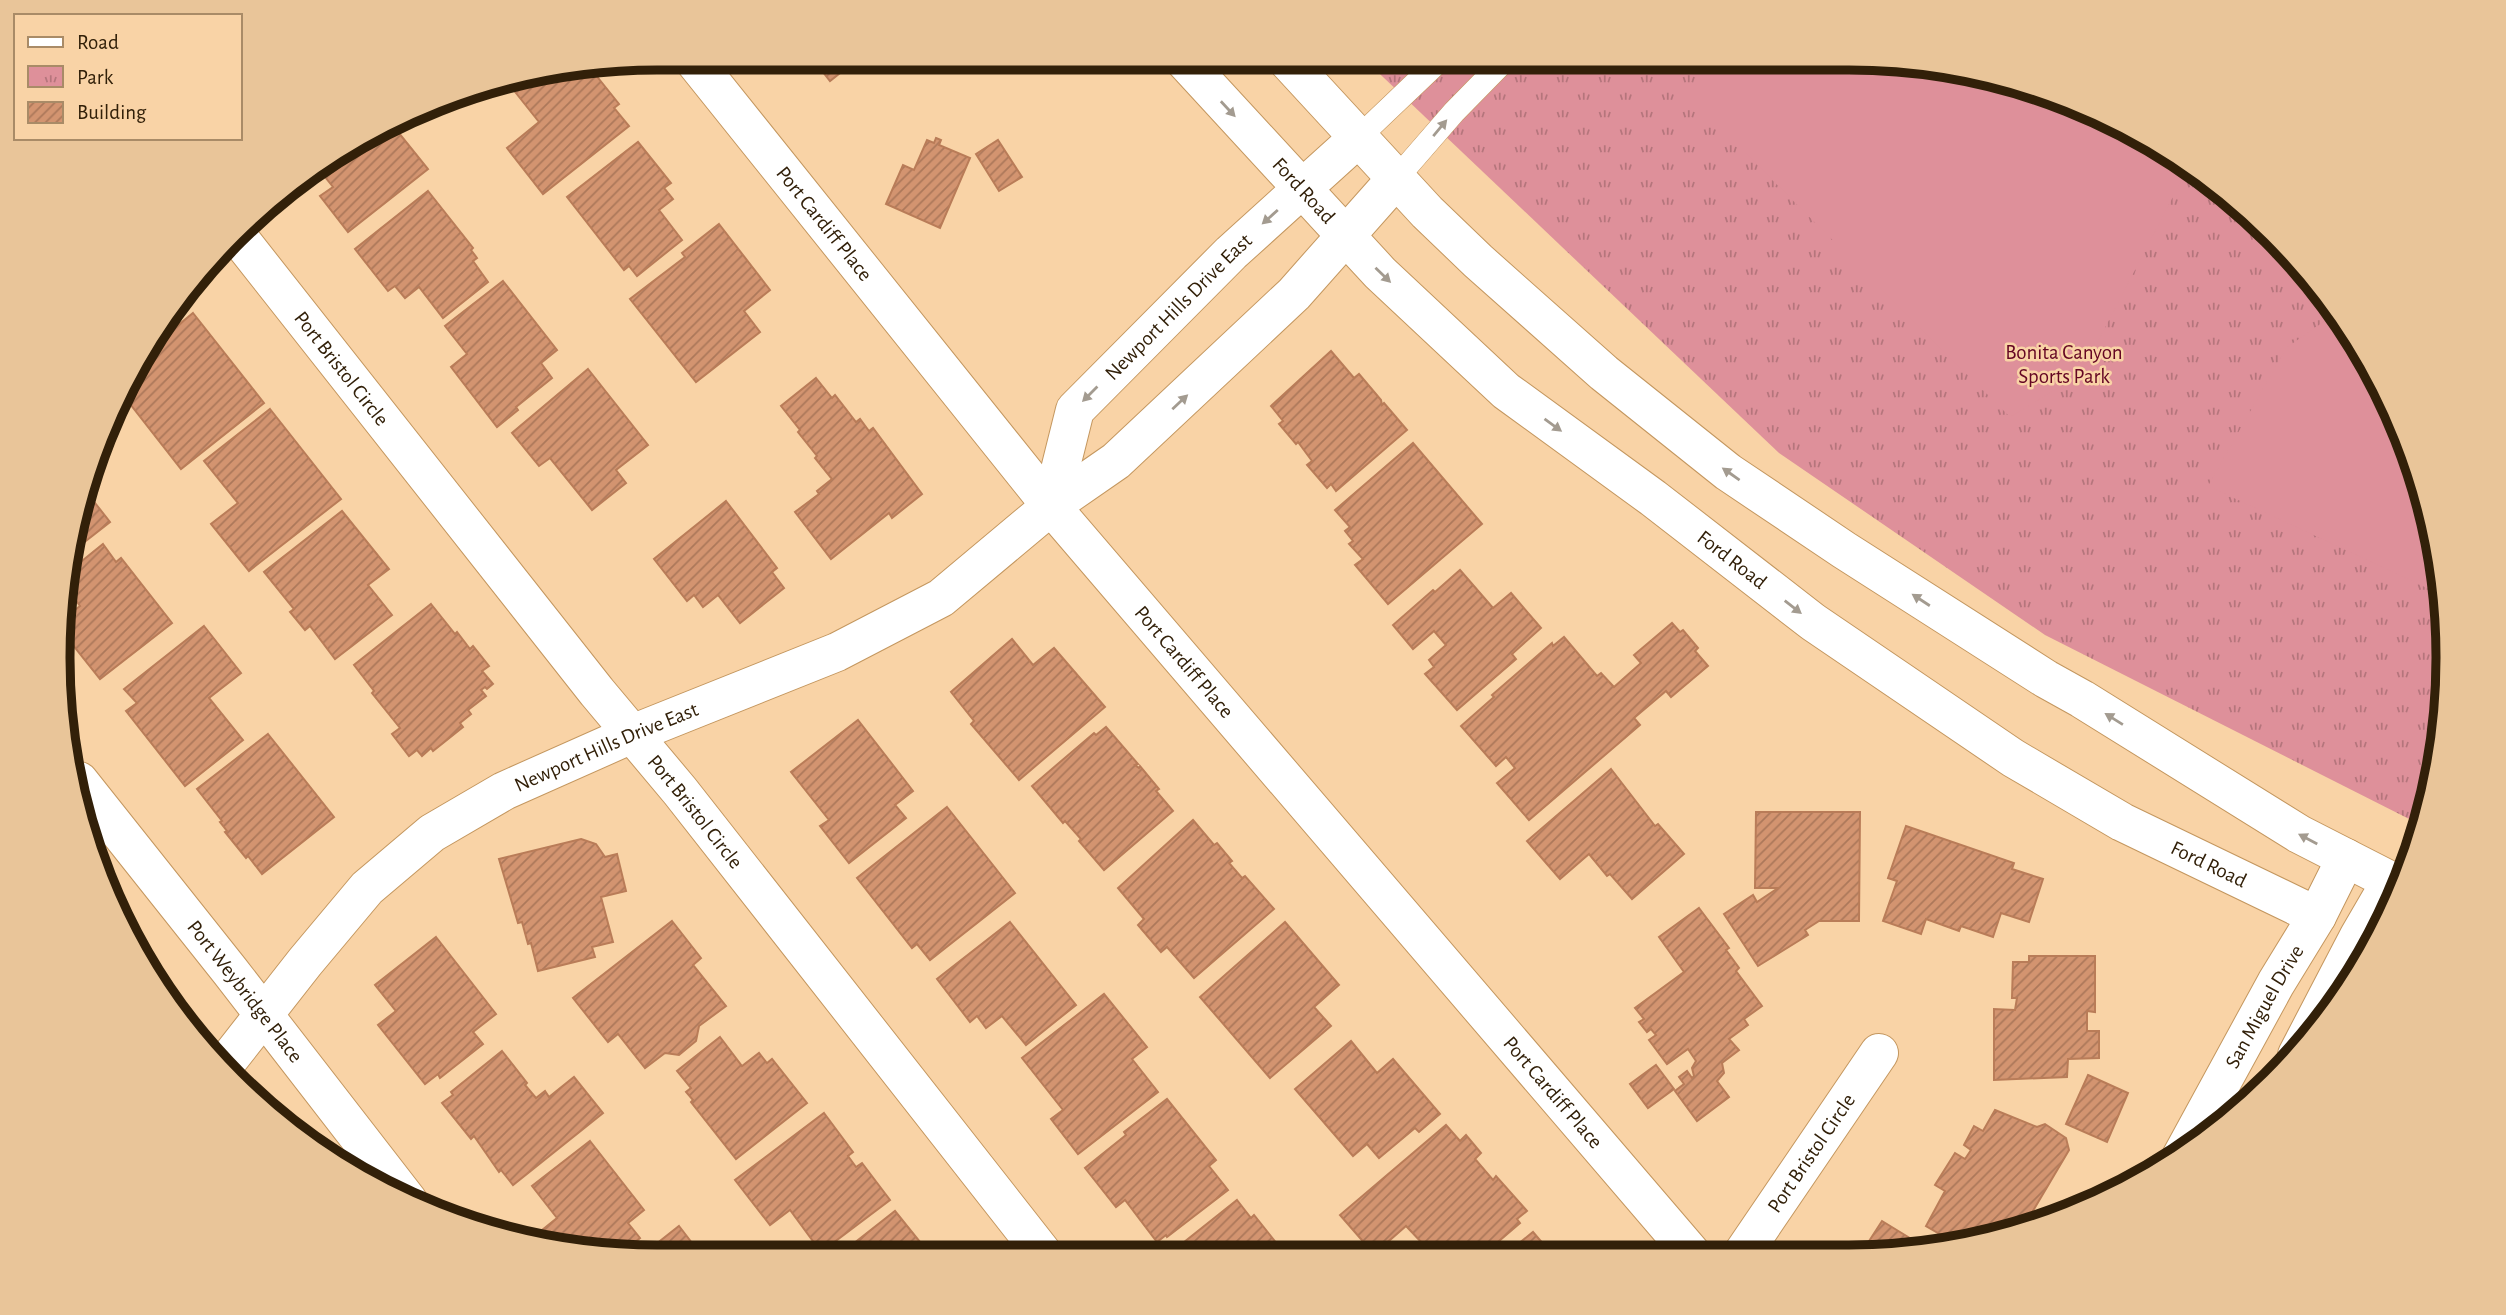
<svg xmlns="http://www.w3.org/2000/svg" width="2506" height="1315" viewBox="0 0 2506 1315" font-family="'Alegreya Sans',sans-serif">
<style>
.park{fill:url(#park-tufts)}
.pitch{fill:#de909a}
.building{fill:url(#building-hatch);stroke:#b97c58;stroke-width:2}
.lines{fill:none;stroke-linecap:round;stroke-linejoin:round}
.service-casing{stroke:#c4975f;stroke-width:24}
.minor-casing{stroke:#c4975f;stroke-width:40}
.tertiary-casing{stroke:#c4975f;stroke-width:40}
.secondary-casing{stroke:#c4975f;stroke-width:40}
.service{stroke:#fff;stroke-width:23}
.minor{stroke:#fff;stroke-width:38}
.tertiary{stroke:#fff;stroke-width:38}
.secondary{stroke:#fff;stroke-width:38}
.oneway{fill:#a39b90}
.labels{text-anchor:middle;dominant-baseline:central;stroke-width:5;stroke-linejoin:round;paint-order:stroke}
.street-label{font-size:21px;fill:#322009;stroke:#f9d3a6}
.park-label{font-size:21px;fill:#640523;stroke:#f9d3a6}
.rim{fill:none;stroke:#322009;stroke-width:9}
</style>
<defs>
<pattern id="park-tufts" width="24" height="20" patternUnits="userSpaceOnUse" patternTransform="scale(1.75)"><rect width="24" height="20" fill="#de909a"/><path d="M3 7l-1-3M5 7V3M7 7l1-3M15 17l-1-3M17 17v-4M19 17l1-3" fill="none" stroke="#b5757c"/></pattern>
<pattern id="building-hatch" width="6" height="6" patternUnits="userSpaceOnUse" patternTransform="scale(1.75)"><rect width="6" height="6" fill="#d39470"/><path d="M-1 1l2-2M0 6l6-6M5 7l2-2" fill="none" stroke="#ac785a"/></pattern>
</defs>
<rect width="100%" height="100%" fill="#f9d3a6"/>
<path class="park" d="M1363,58L1887,59L2004,78L2114,120L2214,182L2300,262L2368,358L2417,465L2443,580L2447,697L2428,813L2423,826L2045,635L1779,453Z"/>
<g class="pitch">
<path d="M1725,59H1887L2004,78L2114,120L2189,166L2081,374L2010,417L1688,96Z"/>
<path d="M2336,313L2368,358L2417,465L2443,580L2444,596L2208,486L2286,348Z"/>
</g>
<g class="building">
<path d="M812,58H859L830,81Z"/>
<path d="M591,69L619,104L614,108L629,126L543,194L507,148L539,122L508,83Z"/>
<path d="M394,127L428,169L348,232L320,196L333,187L318,168Z"/>
<path d="M936,138L941,140L939,145L970,158L940,228L886,204L903,165L914,170L927,140L934,143Z"/>
<path d="M998,140L1022,177L999,191L976,154Z"/>
<path d="M638,142L671,183L664,188L673,199L659,210L682,240L637,276L629,266L624,270L567,197Z"/>
<path d="M428,191L473,248L471,250L477,258L473,261L488,282L443,318L419,287L405,298L395,286L388,291L355,249Z"/>
<path d="M719,224L770,290L744,311L760,332L696,382L630,299L685,257L682,253Z"/>
<path d="M503,281L557,350L541,363L552,378L516,407L518,410L497,427L451,367L467,354L445,326Z"/>
<path d="M193,313L264,403L181,469L130,404L128,406L124,401L147,351Z"/>
<path d="M1331,351L1354,378L1359,374L1381,400L1382,405L1384,403L1407,430L1336,491L1331,484L1327,488L1307,465L1312,461L1298,442L1296,444L1279,424L1283,421L1271,406Z"/>
<path d="M588,369L648,445L616,470L626,483L592,510L550,458L539,466L512,433Z"/>
<path d="M816,378L832,398L835,395L856,422L860,419L869,431L873,428L922,494L892,518L889,513L831,559L795,512L819,494L817,491L832,479L815,458L817,456L798,432L800,430L781,406Z"/>
<path d="M270,409L341,499L249,571L211,524L238,503L204,461Z"/>
<path d="M1413,443L1482,524L1388,604L1355,565L1363,559L1349,544L1353,541L1345,531L1350,527L1335,510Z"/>
<path d="M84,489L110,522L73,551L78,503Z"/>
<path d="M726,501L777,568L772,572L784,588L740,623L718,595L703,607L694,595L687,601L654,559Z"/>
<path d="M342,511L389,569L368,585L392,615L335,659L310,626L305,630L290,612L294,609L264,572Z"/>
<path d="M103,544L116,562L121,558L172,623L100,679L65,635L72,628L66,622L67,616L80,606L69,591L72,569Z"/>
<path d="M1460,570L1493,608L1511,593L1541,628L1512,654L1516,659L1457,710L1425,674L1434,667L1429,660L1446,645L1434,631L1413,649L1393,625L1433,590L1435,592Z"/>
<path d="M431,604L455,634L457,632L470,649L473,646L489,666L482,671L493,684L487,689L485,687L481,690L486,696L468,710L471,714L460,723L463,727L433,751L431,748L422,756L417,750L409,756L392,734L400,728L372,693L374,691L354,665Z"/>
<path d="M1672,623L1680,632L1683,630L1698,648L1695,651L1708,666L1671,697L1666,691L1634,718L1640,725L1529,820L1497,783L1515,768L1506,757L1496,766L1461,726L1494,697L1492,695L1552,643L1553,646L1564,637L1597,676L1601,673L1614,687L1641,663L1634,655Z"/>
<path d="M204,626L241,673L209,698L243,740L185,786L126,711L137,703L124,689Z"/>
<path d="M1012,639L1033,665L1054,648L1105,707L1019,780L971,724L974,721L951,692Z"/>
<path d="M858,720L913,791L895,805L906,818L849,863L820,826L829,820L791,772Z"/>
<path d="M1106,727L1138,764L1135,765L1139,768L1140,766L1159,789L1156,791L1173,811L1104,870L1079,841L1081,839L1065,821L1063,823L1032,786L1094,733L1096,735Z"/>
<path d="M268,734L334,817L262,874L248,856L246,858L225,832L227,831L220,822L222,821L197,789Z"/>
<path d="M1611,769L1655,826L1658,824L1684,854L1632,899L1610,874L1607,876L1589,854L1560,879L1527,841Z"/>
<path d="M947,807L1015,893L930,960L917,944L912,948L857,878Z"/>
<path d="M1756,812H1860L1859,921H1819L1805,930L1808,935L1758,966L1724,914L1753,895L1757,902L1778,888H1755Z"/>
<path d="M1193,820L1214,845L1217,843L1232,861L1229,863L1242,878L1245,876L1274,909L1194,978L1167,947L1161,952L1138,925L1144,919L1118,888Z"/>
<path d="M1906,826L2014,863L2012,869L2043,879L2029,922L2001,913L1993,937L1961,926L1959,931L1926,919L1921,934L1883,921L1897,881L1888,878Z"/>
<path d="M581,839L596,844L605,857L617,854L626,891L601,897L613,942L592,947L595,957L538,971L531,943L528,944L522,922L518,923L499,859Z"/>
<path d="M1699,908L1729,948L1726,950L1739,968L1736,971L1762,1006L1744,1019L1748,1025L1729,1039L1739,1050L1722,1063L1724,1073L1717,1081L1729,1097L1697,1121L1675,1091L1684,1084L1679,1077L1687,1071L1692,1078L1694,1076L1692,1068L1696,1061L1688,1049L1667,1064L1649,1040L1656,1035L1651,1029L1647,1032L1639,1022L1644,1019L1635,1008L1684,972L1659,937Z"/>
<path d="M672,921L701,958L693,965L726,1006L699,1026L696,1041L679,1055L665,1053L645,1068L618,1034L608,1042L573,998Z"/>
<path d="M1010,922L1076,1005L1026,1045L1002,1016L986,1028L977,1016L970,1022L937,979Z"/>
<path d="M1285,922L1339,985L1314,1007L1331,1026L1270,1078L1200,997Z"/>
<path d="M436,937L496,1014L473,1032L483,1044L440,1078L438,1074L425,1084L378,1025L396,1011L375,985Z"/>
<path d="M2029,956H2095V1012L2087,1011V1031H2099V1058L2068,1059L2067,1077L1994,1080V1009L2015,1010L2017,998H2012L2013,962H2029Z"/>
<path d="M1104,994L1147,1047L1132,1059L1158,1092L1078,1154L1051,1119L1063,1110L1022,1058Z"/>
<path d="M720,1037L742,1066L759,1053L767,1063L772,1059L807,1103L736,1159L691,1102L693,1100L686,1092L691,1088L677,1071Z"/>
<path d="M1351,1041L1377,1073L1393,1059L1440,1114L1419,1132L1415,1128L1379,1158L1367,1144L1353,1156L1295,1089Z"/>
<path d="M502,1051L527,1083L525,1085L536,1098L545,1091L549,1097L574,1077L603,1113L513,1185L501,1170L499,1172L474,1136L471,1139L442,1103L453,1095L451,1092Z"/>
<path d="M1656,1065L1674,1089L1648,1108L1630,1084Z"/>
<path d="M2088,1075L2128,1093L2107,1142L2066,1124Z"/>
<path d="M1167,1099L1216,1160L1209,1166L1228,1190L1167,1237L1166,1235L1157,1242L1125,1200L1116,1207L1085,1168L1126,1135L1124,1132Z"/>
<path d="M1995,1110L2037,1127L2045,1124L2066,1138L2069,1150L2024,1226L1957,1244L1926,1226L1945,1191L1935,1185L1955,1153L1965,1159L1971,1150L1964,1145L1974,1126L1983,1131Z"/>
<path d="M824,1113L853,1152L848,1156L856,1167L862,1163L890,1200L821,1252L790,1210L770,1225L735,1180Z"/>
<path d="M1446,1125L1460,1141L1466,1135L1481,1153L1475,1159L1493,1180L1496,1176L1527,1211L1517,1219L1520,1223L1485,1253L1437,1254L1427,1242L1424,1245L1406,1226L1374,1254L1340,1215Z"/>
<path d="M590,1141L644,1210L628,1223L640,1238L618,1256L553,1245L541,1231L557,1218L532,1186Z"/>
<path d="M1237,1200L1251,1218L1254,1215L1278,1245L1280,1243L1289,1254H1192L1183,1243Z"/>
<path d="M895,1211L920,1242L918,1244L927,1255H839Z"/>
<path d="M1882,1221L1931,1251L1862,1252Z"/>
<path d="M679,1226L702,1256H641Z"/>
<path d="M1533,1232L1551,1253H1507Z"/>
</g>
<g class="lines">
<defs>
<g id="service">
<path d="M1357,139L1441,59"/>
<path d="M1395,180L1454,112L1506,59"/>
</g>
<g id="minor">
<path id="s1" d="M692,58L1051,506L1691,1253"/>
<path id="s2" d="M239,238L597,692L680,791L1044,1255"/>
<path id="s3" d="M79,781L230,971L408,1201"/>
<path id="s4" d="M1743,1253L1879,1053"/>
</g>
<g id="tertiary">
<path id="s5" d="M1051,506L1075,410L1231,253L1357,139"/>
<path id="s6" d="M222,1068L305,962L367,888L432,833L504,791L632,734L837,652L941,598L1051,506L1116,461L1294,294L1395,180"/>
</g>
<g id="secondary">
<path id="s7" d="M1182,58L1380,273L1506,391L1653,498L1813,622L2013,758L2122,822L2317,916"/>
<path d="M1285,58L1427,212L1478,261L1604,373L1728,472L1844,550L2046,679L2082,699L2299,834L2391,881L2359,936L2297,1055"/>
<path id="s8" d="M2181,1157L2276,983L2317,916L2346,858"/>
</g>
</defs>
<use href="#service" class="service-casing"/>
<use href="#minor" class="minor-casing"/>
<use href="#tertiary" class="tertiary-casing"/>
<use href="#secondary" class="secondary-casing"/>
<use href="#service" class="service"/>
<use href="#minor" class="minor"/>
<use href="#tertiary" class="tertiary"/>
<use href="#secondary" class="secondary"/>
</g>
<defs><path id="oneway-solid" d="M-6-.8H1V-3.2L6.5 0L1 3.2V.8H-6Z" transform="scale(1.75)"/></defs>
<g class="oneway">
<use href="#oneway-solid" transform="translate(1228 109) rotate(47)"/>
<use href="#oneway-solid" transform="translate(1440 128) rotate(-50)"/>
<use href="#oneway-solid" transform="translate(1270 217) rotate(138)"/>
<use href="#oneway-solid" transform="translate(1383 275) rotate(44)"/>
<use href="#oneway-solid" transform="translate(1090 394) rotate(135)"/>
<use href="#oneway-solid" transform="translate(1180 402) rotate(-43)"/>
<use href="#oneway-solid" transform="translate(1553 425) rotate(36)"/>
<use href="#oneway-solid" transform="translate(1731 474) rotate(-145)"/>
<use href="#oneway-solid" transform="translate(1921 600) rotate(-147)"/>
<use href="#oneway-solid" transform="translate(1793 607) rotate(38)"/>
<use href="#oneway-solid" transform="translate(2114 719) rotate(-148)"/>
<use href="#oneway-solid" transform="translate(2308 839) rotate(-152)"/>
</g>
<g class="labels">
<g class="street-label">
<text stroke="none"><textPath href="#s7" startOffset="180">Ford Road</textPath></text>
<text stroke="none"><textPath href="#s1" startOffset="212">Port Cardiff Place</textPath></text>
<text stroke="none"><textPath href="#s5" startOffset="245">Newport Hills Drive East</textPath></text>
<text stroke="none"><textPath href="#s2" startOffset="166">Port Bristol Circle</textPath></text>
<text stroke="none"><textPath href="#s7" startOffset="747">Ford Road</textPath></text>
<text stroke="none"><textPath href="#s1" startOffset="779">Port Cardiff Place</textPath></text>
<text stroke="none"><textPath href="#s6" startOffset="511">Newport Hills Drive East</textPath></text>
<text stroke="none"><textPath href="#s2" startOffset="733">Port Bristol Circle</textPath></text>
<text stroke="none"><textPath href="#s7" startOffset="1314">Ford Road</textPath></text>
<text stroke="none"><textPath href="#s3" startOffset="268">Port Weybridge Place</textPath></text>
<text stroke="none"><textPath href="#s8" startOffset="172">San Miguel Drive</textPath></text>
<text stroke="none"><textPath href="#s1" startOffset="1346">Port Cardiff Place</textPath></text>
<text stroke="none"><textPath href="#s4" startOffset="121">Port Bristol Circle</textPath></text>
</g>
<g class="park-label">
<text x="2064" y="352">Bonita Canyon<tspan x="2064" dy="24">Sports Park</tspan></text>
</g>
</g>
<path d="M0 0H2506V1315H0ZM657 70H1849A587 587 0 0 1 2436 657V658A587 587 0 0 1 1849 1245H657A587 587 0 0 1 70 658V657A587 587 0 0 1 657 70Z" fill="#e9c599" fill-rule="evenodd"/>
<path class="rim" d="M657 70H1849A587 587 0 0 1 2436 657V658A587 587 0 0 1 1849 1245H657A587 587 0 0 1 70 658V657A587 587 0 0 1 657 70Z"/>
<rect x="14" y="14" width="228" height="126" fill="#f9d3a6" stroke="#a98b67" stroke-width="2"/>
<rect x="28" y="37" width="35" height="10" fill="#ffffff" stroke="#a98b67" stroke-width="2"/>
<text x="77" y="49" font-size="21" fill="#322009">Road</text>
<rect x="28" y="66" width="35" height="21" fill="url(#park-tufts)" stroke="#a98b67" stroke-width="2"/>
<text x="77" y="84" font-size="21" fill="#322009">Park</text>
<rect x="28" y="102" width="35" height="21" fill="url(#building-hatch)" stroke="#a98b67" stroke-width="2"/>
<text x="77" y="119" font-size="21" fill="#322009">Building</text>
</svg>
